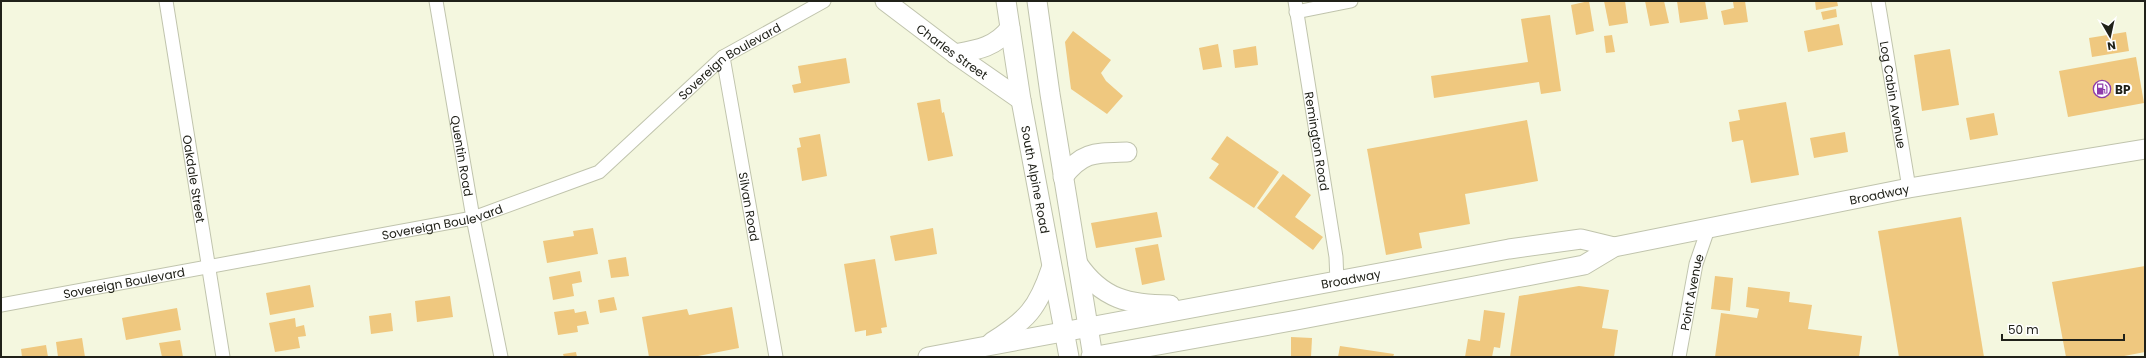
<svg xmlns="http://www.w3.org/2000/svg" width="2146" height="358" viewBox="0 0 2146 358" font-family="Poppins,sans-serif">
<style>
.building{fill:#efc87f}
.lines{fill:none;stroke-linecap:round;stroke-linejoin:round}
.minor-casing{stroke:#c0c4ad;stroke-width:15}
.secondary-casing{stroke:#c0c4ad;stroke-width:21}
.minor{stroke:#fff;stroke-width:13}
.secondary{stroke:#fff;stroke-width:19}
.labels{text-anchor:middle;dominant-baseline:central;stroke-width:4;stroke-linejoin:round;paint-order:stroke}
.street-label{font-size:12px;fill:#202119;stroke:#fff}
.poi-label{font-size:12px;font-weight:bold;fill:#202119;stroke:#fff;text-anchor:start}
</style>
<rect width="100%" height="100%" fill="#f4f7df"/>
<g class="building">
<path d="M1589,1L1594,31L1576,35L1571,5Z"/>
<path d="M1604,1H1625L1628,23L1609,26Z"/>
<path d="M1645,1H1664L1669,23L1650,26Z"/>
<path d="M1677,1H1705L1708,19L1680,23Z"/>
<path d="M1738,1H1745L1748,22L1724,25L1721,11L1734,8L1733,2Z"/>
<path d="M1815,1H1837L1838,6L1816,10Z"/>
<path d="M1836,9L1837,17L1823,20L1821,12Z"/>
<path d="M1550,15L1561,91L1541,94L1539,82L1434,98L1431,76L1528,62L1521,19Z"/>
<path d="M1839,24L1843,45L1808,52L1804,31Z"/>
<path d="M1073,31L1111,60L1101,73L1106,81L1123,96L1107,114L1071,89L1065,42Z"/>
<path d="M2126,32L2129,51L2092,57L2089,38Z"/>
<path d="M1612,35L1615,52L1606,53L1604,36Z"/>
<path d="M1218,44L1222,67L1203,70L1199,48Z"/>
<path d="M1256,46L1258,65L1235,68L1233,50Z"/>
<path d="M1950,49L1959,105L1922,111L1914,55Z"/>
<path d="M2136,57L2144,103L2068,117L2059,71Z"/>
<path d="M846,58L850,83L794,93L792,85L801,83L798,66Z"/>
<path d="M940,99L942,113L944,112L953,156L928,161L917,103Z"/>
<path d="M1786,102L1799,175L1751,183L1743,140L1732,142L1729,122L1740,120L1738,110Z"/>
<path d="M1994,113L1998,135L1970,140L1966,118Z"/>
<path d="M1527,120L1538,181L1465,194L1470,224L1419,233L1422,248L1386,255L1367,149Z"/>
<path d="M1845,132L1848,152L1814,158L1810,138Z"/>
<path d="M820,134L827,176L802,181L797,148L801,147L799,138Z"/>
<path d="M1227,136L1279,172L1254,208L1209,178L1219,164L1211,159Z"/>
<path d="M1283,174L1311,195L1295,217L1323,237L1313,250L1257,208Z"/>
<path d="M1157,212L1162,237L1096,248L1091,223Z"/>
<path d="M1961,217L1984,357H1899L1878,231Z"/>
<path d="M593,228L598,254L547,263L543,241L574,236L573,231Z"/>
<path d="M933,228L937,254L895,261L890,236Z"/>
<path d="M1158,244L1165,280L1142,285L1135,248Z"/>
<path d="M626,257L629,276L611,278L608,260Z"/>
<path d="M875,259L887,327L881,328L882,333L866,336V330L855,332L844,264Z"/>
<path d="M2145,266V352L2119,357H2066L2052,282Z"/>
<path d="M580,271L582,282L572,284L574,296L553,300L549,277Z"/>
<path d="M1715,276L1733,278L1730,311L1711,309Z"/>
<path d="M310,285L314,307L270,315L266,293Z"/>
<path d="M1579,286L1609,290L1602,328L1618,330L1614,357H1510L1519,296Z"/>
<path d="M1748,287L1790,292L1789,302L1812,305L1808,329L1862,336L1859,357H1715L1721,313L1757,318L1759,309L1746,307Z"/>
<path d="M450,296L453,317L417,322L415,301Z"/>
<path d="M614,297L617,310L600,313L598,300Z"/>
<path d="M732,307L739,348L693,357H649L642,317L687,309L689,315Z"/>
<path d="M177,308L181,330L126,340L122,318Z"/>
<path d="M574,309L575,313L586,311L589,324L577,326L578,332L558,335L554,312Z"/>
<path d="M1484,310L1505,313L1500,348L1494,347L1492,357H1465L1468,339L1480,341Z"/>
<path d="M391,313L393,331L371,334L369,316Z"/>
<path d="M295,318L296,327L304,325L306,336L298,337L300,348L275,352L269,323Z"/>
<path d="M1291,337L1312,338L1311,357H1291Z"/>
<path d="M82,338L85,357H58L56,342Z"/>
<path d="M180,340L183,357H162L159,343Z"/>
<path d="M46,345L48,357H22L21,349Z"/>
<path d="M1340,346L1394,354L1393,357H1338Z"/>
<path d="M576,352L577,357H564L563,354Z"/>
</g>
<g class="lines">
<defs>
<g id="minor">
<path id="s1" d="M166,1L223,357"/>
<path id="s2" d="M436,1L473,218L501,357"/>
<path id="s3" d="M1295,1L1336,257L1337,282"/>
<path id="s4" d="M1878,1L1909,188"/>
<path d="M1296,12L1351,1"/>
<path id="s5" d="M723,57L776,357"/>
<path id="s6" d="M1,305L473,218L599,172L723,57L824,1"/>
<path id="s7" d="M1679,357L1696,264L1708,229"/>
</g>
<g id="secondary">
<path id="s8" d="M885,1L955,54L1021,100"/>
<path id="s9" d="M1006,1L1021,100L1069,357"/>
<path d="M1037,1L1050,94L1093,357"/>
<path d="M955,54C977,50 996,47 1010,28"/>
<path d="M1063,177C1083,151 1096,153 1127,152"/>
<path d="M1078,264C1102,299 1129,305 1170,305"/>
<path d="M992,342C1027,320 1038,308 1051,269"/>
<path id="s10" d="M928,357L1509,249L1581,239L1614,247"/>
<path id="s11" d="M1091,357L1297,320L1584,265L1614,247L1909,188L2145,149"/>
</g>
</defs>
<use href="#minor" class="minor-casing"/>
<use href="#secondary" class="secondary-casing"/>
<use href="#minor" class="minor"/>
<use href="#secondary" class="secondary"/>
</g>
<defs>
<symbol id="fuel-ring" viewBox="-11 -11 22 22"><circle r="9.5" fill="#fff" stroke="#8e3baa" stroke-width="1.5"/><path d="M-5.5-6h7V0h2V4h1.3V-2.5L3-4.5l.8-.8L6-3V5H2.5V1h-1V6h-7ZM-4.2-4.7v3.2H.2V-4.7Z" fill="#8e3baa"/></symbol>
</defs>
<g fill-rule="evenodd">
<use href="#fuel-ring" x="2092" y="79" width="20" height="20"/>
</g>
<g class="labels">
<g class="street-label">
<text stroke="none"><textPath href="#s8" startOffset="84">Charles Street</textPath></text>
<text stroke="none"><textPath href="#s6" startOffset="786">Sovereign Boulevard</textPath></text>
<text stroke="none"><textPath href="#s4" startOffset="95">Log Cabin Avenue</textPath></text>
<text stroke="none"><textPath href="#s3" startOffset="142">Remington Road</textPath></text>
<text stroke="none"><textPath href="#s2" startOffset="157">Quentin Road</textPath></text>
<text stroke="none"><textPath href="#s1" startOffset="180">Oakdale Street</textPath></text>
<text stroke="none"><textPath href="#s9" startOffset="181">South Alpine Road</textPath></text>
<text stroke="none"><textPath href="#s11" startOffset="807">Broadway</textPath></text>
<text stroke="none"><textPath href="#s5" startOffset="152">Silvan Road</textPath></text>
<text stroke="none"><textPath href="#s6" startOffset="449">Sovereign Boulevard</textPath></text>
<text stroke="none"><textPath href="#s10" startOffset="430">Broadway</textPath></text>
<text stroke="none"><textPath href="#s6" startOffset="125">Sovereign Boulevard</textPath></text>
<text stroke="none"><textPath href="#s7" startOffset="66">Point Avenue</textPath></text>
</g>
<g class="poi-label">
<text x="2115" y="89">BP</text>
</g>
</g>
<rect width="2146" height="358" fill="none" stroke="#202119" stroke-width="4"/>
<g transform="translate(2110 36) rotate(171)" stroke="#ffffff" stroke-width="3" paint-order="stroke">
<path d="M0-3L7 15L0 10L-7 15Z" fill="#202119"/>
<text y="-6" font-size="11" font-weight="bold" text-anchor="middle" fill="#202119">N</text>
</g>
<path d="M2002 334v6h122v-6" fill="none" stroke="#202119" stroke-width="2"/>
<text x="2008" y="334" font-size="12" fill="#202119" stroke="#ffffff" stroke-width="3" paint-order="stroke">50 m</text>
</svg>
